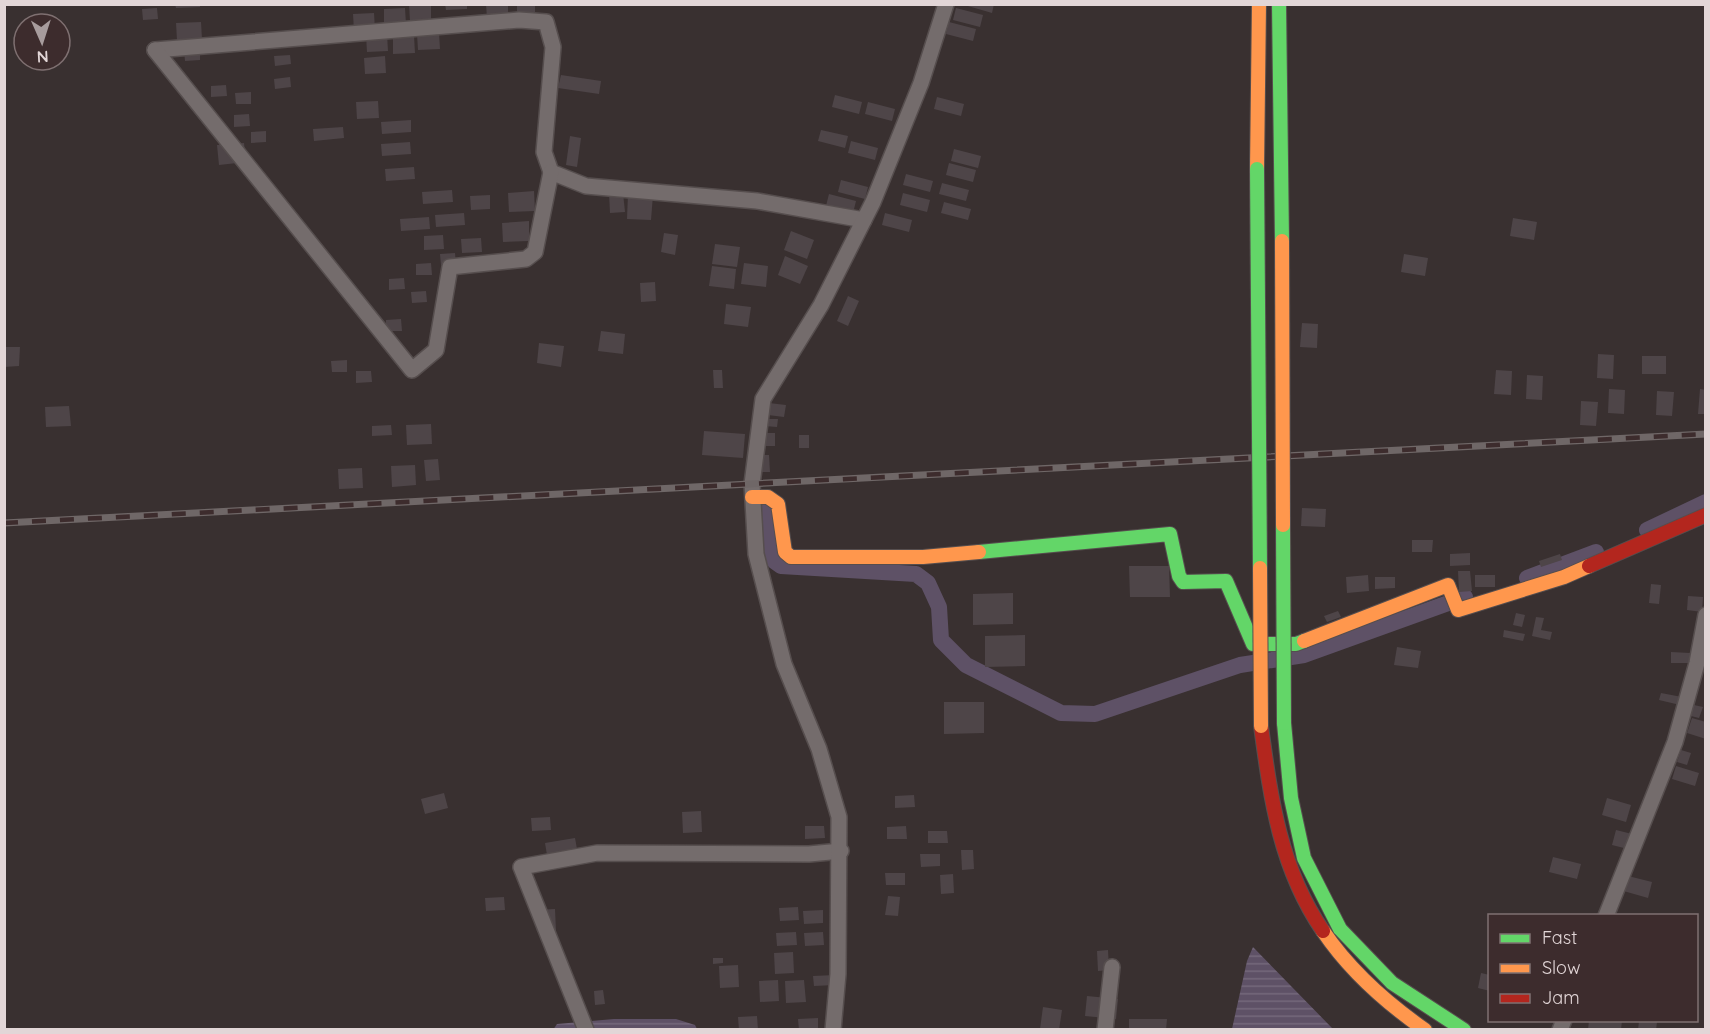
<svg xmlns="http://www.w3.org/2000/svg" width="1710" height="1034" viewBox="0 0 1710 1034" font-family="Quicksand,sans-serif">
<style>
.water{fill:url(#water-rules)}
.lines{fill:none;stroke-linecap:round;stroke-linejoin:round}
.canal{stroke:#5e5166;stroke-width:16}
.building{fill:#4e4548}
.street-casing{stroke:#564e4e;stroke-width:18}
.fast-casing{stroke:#564e4e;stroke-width:16}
.slow-casing{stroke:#564e4e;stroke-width:16}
.jam-casing{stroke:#564e4e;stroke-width:16}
.street{stroke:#746c6c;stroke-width:15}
.fast{stroke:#63d668;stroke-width:14}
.slow{stroke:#ff974d;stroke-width:14}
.jam{stroke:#b3261e;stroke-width:14}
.rail-casing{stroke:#6f6767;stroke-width:7}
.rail{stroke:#3d2c2d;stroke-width:4.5;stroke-dasharray:14;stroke-linecap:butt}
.fast-bridge-casing{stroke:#564e4e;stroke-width:16;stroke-linecap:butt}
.slow-bridge-casing{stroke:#564e4e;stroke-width:16;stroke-linecap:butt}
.fast-bridge{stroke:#63d668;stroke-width:14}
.slow-bridge{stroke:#ff974d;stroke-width:14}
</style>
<defs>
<pattern id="water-rules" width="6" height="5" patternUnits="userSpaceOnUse" patternTransform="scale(1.5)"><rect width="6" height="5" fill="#5e5166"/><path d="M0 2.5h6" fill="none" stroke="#75697b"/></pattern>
</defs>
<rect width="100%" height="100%" fill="#393030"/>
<g class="water">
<path d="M1253,947L1332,1028L1334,1029H1232L1247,961Z"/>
<path d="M614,1019H676L695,1025L697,1029L553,1030L557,1024Z"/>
</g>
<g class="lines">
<g class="canal">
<path d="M764,509L774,561L781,566L916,574L928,583L939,607L941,640L966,665L1061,713L1095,714L1240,665L1304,655L1465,597"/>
<path d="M1647,530L1706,502"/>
<path d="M1527,578L1596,552"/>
</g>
</g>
<g class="building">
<path d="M175,4H200V7L176,8Z"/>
<path d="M409,4H431V20L410,21Z"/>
<path d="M445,4H467V9L446,10Z"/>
<path d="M486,4H508V16L487,18Z"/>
<path d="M517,4H535V12L517,13Z"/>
<path d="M961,4H994L992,13Z"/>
<path d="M157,8L158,19L143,20L142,9Z"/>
<path d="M405,8L406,24L384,25V9Z"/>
<path d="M956,8L983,15L980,27L953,20Z"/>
<path d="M374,13L375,30L354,31L353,14Z"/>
<path d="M201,22L202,39L177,40L176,23Z"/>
<path d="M949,22L976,29L973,41L946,34Z"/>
<path d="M439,33L440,49L418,50L417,34Z"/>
<path d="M387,34L388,51L367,52L366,35Z"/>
<path d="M414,36L415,53L393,54V37Z"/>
<path d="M200,49V60L185,61L184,50Z"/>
<path d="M290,55L291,64L275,66L274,56Z"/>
<path d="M385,56L386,73L365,74L364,58Z"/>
<path d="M561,75L601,81L599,94L558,88Z"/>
<path d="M290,77L291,87L275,89L274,79Z"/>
<path d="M226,85L227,96L211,97V86Z"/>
<path d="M251,92V104H236L235,93Z"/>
<path d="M835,95L862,102L859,114L832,107Z"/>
<path d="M937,97L964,104L961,116L934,109Z"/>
<path d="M378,101L379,118L357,119L356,102Z"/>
<path d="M868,102L895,109L892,121L865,114Z"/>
<path d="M249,114L250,126L234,127V115Z"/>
<path d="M411,120V132L382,134L381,122Z"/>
<path d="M343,127L344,138L314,141L313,129Z"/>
<path d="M821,130L848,136L845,148L818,141Z"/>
<path d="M266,131V142L251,143V132Z"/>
<path d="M570,136L581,138L577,167L566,165Z"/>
<path d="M851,141L878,148L875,160L848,153Z"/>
<path d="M410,142L411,154L382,156L381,144Z"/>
<path d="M244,143L246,162L219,165L217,145Z"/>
<path d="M954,149L981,156L978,168L951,161Z"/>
<path d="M949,163L976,170L973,182L946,175Z"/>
<path d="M414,167L415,179L386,181L385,169Z"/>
<path d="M906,174L933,181L930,192L903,185Z"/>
<path d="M841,180L868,187L865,199L838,192Z"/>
<path d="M942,183L969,190L966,201L939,194Z"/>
<path d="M452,190L453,202L423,204L422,192Z"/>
<path d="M534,191L535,211L509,212L508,193Z"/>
<path d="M609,193H623L625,212L610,213Z"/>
<path d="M903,193L930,200L927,212L900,205Z"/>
<path d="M628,194L653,195L651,220L627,219Z"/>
<path d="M829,194L856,201L853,213L826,206Z"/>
<path d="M490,195V209L471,210L470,196Z"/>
<path d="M944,202L971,209L968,220L941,213Z"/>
<path d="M464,213L465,225L436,227L435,215Z"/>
<path d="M885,213L912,220L909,232L882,225Z"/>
<path d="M429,217L430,229L401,231L400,219Z"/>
<path d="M1513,218L1537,222L1534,240L1510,236Z"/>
<path d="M529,221V241L503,242L502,223Z"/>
<path d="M791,231L814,240L807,259L784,250Z"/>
<path d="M664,233L678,235L675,255L661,252Z"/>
<path d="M443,235L444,249L424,250V236Z"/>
<path d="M481,238L482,252L462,253L461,239Z"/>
<path d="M715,244L740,247L737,267L712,264Z"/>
<path d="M455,253L456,265H441L440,254Z"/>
<path d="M1404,254L1428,258L1425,276L1401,272Z"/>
<path d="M785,256L808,266L800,284L778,275Z"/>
<path d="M431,263L432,275H416V264Z"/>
<path d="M744,263L768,266L766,287L741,284Z"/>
<path d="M712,266L736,269L734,289L709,286Z"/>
<path d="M404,278L405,289L389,290V279Z"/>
<path d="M655,282L656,301L641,302L640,283Z"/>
<path d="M426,291L427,302L412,303L411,292Z"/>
<path d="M848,296L859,301L848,326L837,321Z"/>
<path d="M726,304L751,307L748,327L724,324Z"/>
<path d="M401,319L402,331H386V320Z"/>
<path d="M1302,323L1318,324L1317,348L1300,347Z"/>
<path d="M601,331L625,334L623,354L598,351Z"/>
<path d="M539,343L564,346L561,367L537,363Z"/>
<path d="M5,347H20L19,366L4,367Z"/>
<path d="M1598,354L1614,355L1613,379L1597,378Z"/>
<rect x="1642" y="356" width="24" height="18"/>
<path d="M347,360V372H332L331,361Z"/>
<path d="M713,370H722L723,388H714Z"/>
<path d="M1496,370L1512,371L1511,395L1494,394Z"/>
<path d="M356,371H371L372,382L356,383Z"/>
<path d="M1527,375L1543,376L1542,400L1526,399Z"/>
<path d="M1609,389L1625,390L1624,414L1608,413Z"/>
<path d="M1700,389L1706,390V414H1698Z"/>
<path d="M1657,391L1674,392L1672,416L1656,415Z"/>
<path d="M1581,401L1598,402L1596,426L1580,425Z"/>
<path d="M769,403L786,405L784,417L768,415Z"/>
<path d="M69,406L71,426L46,427L45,407Z"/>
<path d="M766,419H778L777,427L765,426Z"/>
<path d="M431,424L432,444L407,445L406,425Z"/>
<path d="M391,425L392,435L372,436V426Z"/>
<path d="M704,431L745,434L743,458L702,455Z"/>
<rect x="765" y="433" width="10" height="13"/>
<rect x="799" y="435" width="10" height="13"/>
<path d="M759,455H769L770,472H759Z"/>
<path d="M438,459L440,480L426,481L424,460Z"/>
<path d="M415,465L416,485L392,487L391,466Z"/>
<path d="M362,468L363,488L339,489L338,469Z"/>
<path d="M1302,508L1326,509L1325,527L1301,526Z"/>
<path d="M1412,540H1433L1432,552H1412Z"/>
<path d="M1470,553V565L1450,566V554Z"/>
<path d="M1560,554L1562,560L1541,567L1539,561Z"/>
<path d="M1129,566H1169L1170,597H1130Z"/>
<path d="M1458,571H1470L1472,591L1459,592Z"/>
<path d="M1368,575L1369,591L1347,593L1346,577Z"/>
<rect x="1475" y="575" width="20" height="12"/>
<path d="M1375,577H1395V588L1375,589Z"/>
<path d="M1651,584L1661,585L1659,604L1649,603Z"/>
<path d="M1013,593V624L973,625V594Z"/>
<path d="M1688,596L1703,597L1702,612L1687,610Z"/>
<path d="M1338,611L1341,617L1327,622L1324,616Z"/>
<path d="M1516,613L1525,615L1522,627L1513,625Z"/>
<path d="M1536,617L1544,618L1541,630L1552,632L1550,640L1532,636Z"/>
<path d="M1504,630L1525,634L1523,641L1503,637Z"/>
<path d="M1025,635V666L985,667V636Z"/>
<path d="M1397,647L1421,651L1418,668L1394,665Z"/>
<path d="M1671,652L1690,653L1689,663H1671Z"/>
<path d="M1661,693L1682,697L1680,705L1659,700Z"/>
<path d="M944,702H984V733L944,734Z"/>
<path d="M1694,705L1703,707L1699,718L1691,716Z"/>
<path d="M1692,718L1706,722V739L1687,733Z"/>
<path d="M1681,750L1691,753L1687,765L1677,762Z"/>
<path d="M1676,766L1699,773L1695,786L1672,779Z"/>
<path d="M444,793L448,808L425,814L421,799Z"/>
<path d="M914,795L915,807L895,808V796Z"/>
<path d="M1607,798L1631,805L1626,822L1602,815Z"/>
<path d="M701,811L702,832L683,833L682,812Z"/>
<path d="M550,817L551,830L532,831L531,818Z"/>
<path d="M805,826H824L825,838L805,839Z"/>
<path d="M906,826L907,839H887V827Z"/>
<path d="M1616,830L1644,837L1640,852L1612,845Z"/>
<path d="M928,831H947L948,843H928Z"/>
<path d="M575,838L577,849L547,855L545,843Z"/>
<path d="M961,850H973L974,869L962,870Z"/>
<path d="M920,854H940V866L921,867Z"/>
<path d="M1553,857L1581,864L1577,879L1549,872Z"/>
<path d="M885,873H905V885H886Z"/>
<path d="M953,874L954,893L941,894L940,875Z"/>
<path d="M1624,875L1652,882L1648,898L1620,890Z"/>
<path d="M888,896L900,897L898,916L885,915Z"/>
<path d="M504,897L505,910L486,911L485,898Z"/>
<path d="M798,907L799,920L780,921L779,908Z"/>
<path d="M555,909L556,931L537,932L535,910Z"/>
<path d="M823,910V923L804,924L803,911Z"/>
<path d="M796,932L797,945L777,946L776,933Z"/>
<path d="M823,932L824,945L805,946L804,933Z"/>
<path d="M1108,950L1109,970L1098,971L1097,951Z"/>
<path d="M793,952L794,973L775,974L774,953Z"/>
<path d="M713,958H723V963L713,964Z"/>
<path d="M738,965L739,987L720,988L719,966Z"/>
<path d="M1481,973L1490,975V991L1478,988Z"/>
<path d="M835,975V985L814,986L813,976Z"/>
<path d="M778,980L779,1001L760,1002L759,981Z"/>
<path d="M804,980L806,1002L786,1003L785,981Z"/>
<path d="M603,990L605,1004L595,1005L594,991Z"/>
<path d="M1087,996L1118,999L1116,1019L1085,1016Z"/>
<path d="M1043,1007L1062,1010L1059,1030L1040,1029Z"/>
<path d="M757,1016L758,1030H739L738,1017Z"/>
<path d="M818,1018V1030H799L798,1019Z"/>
<path d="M1129,1019H1167L1166,1030H1129Z"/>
<path d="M1589,1020H1622L1621,1030H1588Z"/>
<path d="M1639,1021L1657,1022L1656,1030H1638Z"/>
</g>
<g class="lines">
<defs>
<g id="street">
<path d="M155,50L519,20L546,22L553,47L544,152L551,172L586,186L757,201L864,220"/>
<path d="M155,50L412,370L436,350L450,267L526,259L535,252L551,172"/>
<path d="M1606,916L1675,742L1697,663L1706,615"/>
<path d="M586,1030L521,867L597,853L809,854L841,851"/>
<path d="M833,1030L838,974L839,817L819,749L784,664L756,554L752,484L763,399L821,305L873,202L921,83L946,4"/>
<path d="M1105,1030L1112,967"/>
<path d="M1560,1030L1564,1020"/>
</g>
<g id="fast">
<path d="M1279,4L1282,241"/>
<path d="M979,552L1170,534L1179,576L1183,582L1226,581L1253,644H1296L1304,641"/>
<path d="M1284,723L1291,798L1304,858L1340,929L1392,983L1464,1030"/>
</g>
<g id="slow">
<path d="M1257,169L1259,4"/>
<path d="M752,497H768L778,504L785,552L791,557H923L979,552"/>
<path d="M1304,641L1448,585L1458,610L1564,577L1589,566"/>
<path d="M1323,931C1350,971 1385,1002 1425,1030"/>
</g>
<g id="jam">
<path d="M1589,566L1706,515"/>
<path d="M1261,726C1271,800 1280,868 1323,931"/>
</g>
</defs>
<use href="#street" class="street-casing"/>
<use href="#fast" class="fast-casing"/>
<use href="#slow" class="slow-casing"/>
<use href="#jam" class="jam-casing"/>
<use href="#street" class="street"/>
<use href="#fast" class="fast"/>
<use href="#slow" class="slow"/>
<use href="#jam" class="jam"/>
<defs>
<path id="rail" d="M4,523L1706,434"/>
</defs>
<use href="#rail" class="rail-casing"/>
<use href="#rail" class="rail"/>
<defs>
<g id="fast-bridge">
<path d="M1257,169L1260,568"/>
<path d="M1283,525L1284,723"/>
</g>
<g id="slow-bridge">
<path d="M1282,241L1283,525"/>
<path d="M1260,568L1261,726"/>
</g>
</defs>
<use href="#fast-bridge" class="fast-bridge-casing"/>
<use href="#slow-bridge" class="slow-bridge-casing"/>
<use href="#fast-bridge" class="fast-bridge"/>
<use href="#slow-bridge" class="slow-bridge"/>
</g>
<rect width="1710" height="1034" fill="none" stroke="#e2d6d7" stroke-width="12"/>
<rect x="1488" y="914" width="210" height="108" fill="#3d2c2d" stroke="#7f7071" stroke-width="1.5"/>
<rect x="1500" y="934" width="30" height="9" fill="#63d668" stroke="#7f7071" stroke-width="1.5"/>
<text x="1542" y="944" font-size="18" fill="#e2d6d7">Fast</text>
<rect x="1500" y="964" width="30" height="9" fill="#ff974d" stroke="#7f7071" stroke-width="1.5"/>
<text x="1542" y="974" font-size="18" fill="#e2d6d7">Slow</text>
<rect x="1500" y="994" width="30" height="9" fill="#b3261e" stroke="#7f7071" stroke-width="1.5"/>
<text x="1542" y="1004" font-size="18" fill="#e2d6d7">Jam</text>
<g transform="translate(42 42) rotate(177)"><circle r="28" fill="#3d2c2d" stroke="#7f7071" stroke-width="1.5"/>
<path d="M0-4.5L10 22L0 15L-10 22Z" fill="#a79c9d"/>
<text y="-9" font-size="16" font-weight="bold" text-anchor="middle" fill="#e2d6d7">N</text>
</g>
</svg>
